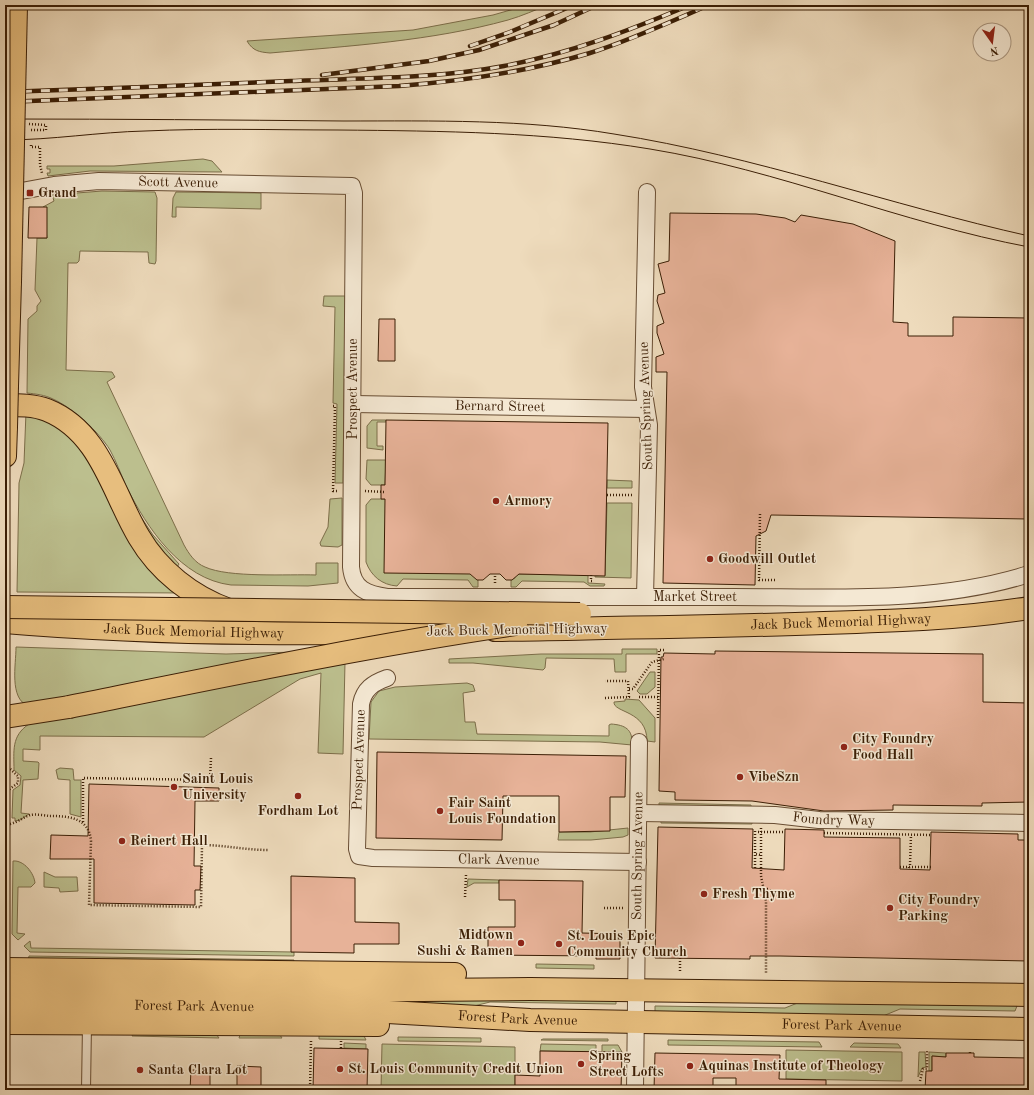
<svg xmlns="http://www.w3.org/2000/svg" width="1034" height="1095" viewBox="0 0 1034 1095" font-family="'Old Standard TT',serif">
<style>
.green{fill:#bcbf8e;stroke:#7c6e4a}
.building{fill:#e7b298;stroke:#3b1e05}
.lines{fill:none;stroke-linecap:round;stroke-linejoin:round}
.lane-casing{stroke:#684d33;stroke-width:10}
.street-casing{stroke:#684d33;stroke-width:18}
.primary-casing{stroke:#3b1e05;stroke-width:24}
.highway-casing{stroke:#3b1e05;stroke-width:24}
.path{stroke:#3b1e05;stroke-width:2.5;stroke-dasharray:1 2;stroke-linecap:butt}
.lane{stroke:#f4e8d3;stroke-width:8}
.street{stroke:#f4e8d3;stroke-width:16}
.primary{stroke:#e7be7e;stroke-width:22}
.highway{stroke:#e7be7e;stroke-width:22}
.tram{stroke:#3b1e05;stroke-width:1}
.rail-casing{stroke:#3b1e05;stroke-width:4.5}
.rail{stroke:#f4e8d3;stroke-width:3;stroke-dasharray:9;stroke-linecap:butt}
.primary-bridge-casing{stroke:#3b1e05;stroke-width:24;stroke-linecap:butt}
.highway-bridge-casing{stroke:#3b1e05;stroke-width:24;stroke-linecap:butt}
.path-bridge{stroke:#3b1e05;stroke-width:2.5;stroke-dasharray:1 2;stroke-linecap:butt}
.primary-bridge{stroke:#e7be7e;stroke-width:22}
.highway-bridge{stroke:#e7be7e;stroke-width:22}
.poi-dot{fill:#8f2418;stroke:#f4e8d3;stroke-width:1.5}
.labels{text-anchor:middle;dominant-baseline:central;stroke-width:3;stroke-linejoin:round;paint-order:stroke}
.street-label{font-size:14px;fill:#3b1e05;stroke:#f4e8d3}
.poi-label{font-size:14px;font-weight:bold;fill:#3b1e05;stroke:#f4e8d3;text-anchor:start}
</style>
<rect width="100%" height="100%" fill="#eedbbc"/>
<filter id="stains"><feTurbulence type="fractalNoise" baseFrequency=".005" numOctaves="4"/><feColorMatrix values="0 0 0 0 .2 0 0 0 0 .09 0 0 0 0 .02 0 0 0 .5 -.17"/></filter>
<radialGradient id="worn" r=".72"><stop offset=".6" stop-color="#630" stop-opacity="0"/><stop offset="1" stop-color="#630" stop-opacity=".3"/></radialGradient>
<g class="green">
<path d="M528,5H548C535,10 522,16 508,20C432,41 349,46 270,53C259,52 253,51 247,41L413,30L493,15Z"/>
<path d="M203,159L212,161L222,172L90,171L48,176L47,173H50V169H47V166H114Z"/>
<path d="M102,191L155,192L157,198L156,261L155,264L149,263L148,252L80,251L79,261L77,263H68L66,370L112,372L115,377L107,382L184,545C189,554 195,563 205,567C229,578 288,574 316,575V563H338V583L308,586L231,585C181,579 147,528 126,486C121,474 116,461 110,450C99,432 73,408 53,399C45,395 36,394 27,393L28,319L37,311V306L41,301L35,290L37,238H47L43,207L54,201L52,195Z"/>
<path d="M176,192L261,193V209L176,207V217H172L173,198Z"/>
<path d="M324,296H345L343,483H335L337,404L333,403L335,307L323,306Z"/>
<path d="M26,412L38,415L71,435L183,593L17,592L19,483L24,463Z"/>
<path d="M372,420H386V422H377V446H383V450L367,448V426Z"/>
<path d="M367,460H386L385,485H371L366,479Z"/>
<path d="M607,480L632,481V488H607Z"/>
<path d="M342,498V545L338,547L321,546L320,543L328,527L330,499Z"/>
<path d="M371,499H385L475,574V578L478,580V587H473L468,580L403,579L397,586C382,585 371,576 366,562V505Z"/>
<path d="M607,503H632L631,578L595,577V576L605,575Z"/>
<path d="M137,511L153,535L179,564L176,569L155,546Z"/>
<path d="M515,574L588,575V583L605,584L604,586H590L584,582L522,581L516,587H511V580L515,578Z"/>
<path d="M16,647L226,654L296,652L28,706C9,698 16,665 16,647Z"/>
<path d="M622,649H657V654H626V672H615L614,659L546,658L545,668L543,670L473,663H449V659L541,654H622Z"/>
<path d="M345,662L343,754L318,753L321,673L300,679L204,737L40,736V750L23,749V761L38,762L39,763L38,779L23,780L21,813L29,814L20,820L15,821V818H12L13,790L20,785L21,776L14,770C14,751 11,736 29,724Z"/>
<path d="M650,672H655V687L647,694H640L637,691Z"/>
<path d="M467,683L473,685L475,691L463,693L465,722H475L477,734L609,736V725L611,724C625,725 633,729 632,745L600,742L369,739L371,702L379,691L395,687Z"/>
<path d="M625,699L639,700L655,718V742L647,741C647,710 613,713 614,702L625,701Z"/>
<path d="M60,768L73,769L74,780H81V817L70,814V780L58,779L56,770Z"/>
<path d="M659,803L751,805V807L659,805Z"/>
<path d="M661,821L752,822V824L661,823Z"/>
<path d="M628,828V835L623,837L591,840H558L559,832H590Z"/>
<path d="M13,861C24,860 34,873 35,883L31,887H18L17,933L25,934L18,940L12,934Z"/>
<path d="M44,872L55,877H77L78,891L60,892L59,888L44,887Z"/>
<path d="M468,879L499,880V883H474L467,887Z"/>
<path d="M30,941L31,948L294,952V956L30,952L24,946Z"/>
<path d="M29,956L294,960L293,963L28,961Z"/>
<path d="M536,964L594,965V969L536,968Z"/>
<path d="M427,996L616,997V1004L490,1002L470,1007L345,1002Z"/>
<path d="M805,1000L1015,1004L1017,1006L1015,1011L900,1009L883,1016L655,1013V1006L785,1008Z"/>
<path d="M133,1034H216L219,1038L132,1036Z"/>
<path d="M240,1035H280L282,1038H239Z"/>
<path d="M319,1035L364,1036L366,1040L319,1039Z"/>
<path d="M398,1037L481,1038V1042L398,1041Z"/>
<path d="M543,1039H608V1041L541,1040Z"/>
<path d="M668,1040L819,1042L822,1047L668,1045Z"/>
<path d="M344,1043L366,1044V1049L344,1048Z"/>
<path d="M854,1043L898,1044L901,1048L850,1047Z"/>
<path d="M382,1044L515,1047V1090H381Z"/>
<path d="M541,1044L596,1045V1052L540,1051Z"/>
<path d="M602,1045H618L622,1052H602Z"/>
<path d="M786,1050L902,1052V1081L786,1079Z"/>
<path d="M919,1052H925L926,1067L922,1068L918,1077Z"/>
<path d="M929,1052L946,1053V1057L932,1056V1071H929Z"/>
</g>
<g class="building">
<path d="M29,207H47V238H28Z"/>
<path d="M670,213L756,214L785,218L795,222L801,215L853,224L895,241L893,322L908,323V336H953V317L1029,318V519L771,515L766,531L756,536L755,585L663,583L667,372H656V357L664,354L657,333V326L664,323L657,301L658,295L665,293L658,264L669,261Z"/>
<path d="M379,319H395V361H378Z"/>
<path d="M386,420L608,423L605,576L519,574L512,580H506L500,574H490L483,580H477L470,574L384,573L385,499H381V485H385Z"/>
<path d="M715,651L983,654V702L1029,703V802L982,803V806L893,805V810L824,811L752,801L675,800V792L659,791L661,657H663L664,653L715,654Z"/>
<path d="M377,752L626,756L625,797H610V831L559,832V796H503L502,840L376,838Z"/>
<path d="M89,784L219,788V801H195L194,866H201L200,890H195V905L94,903V859H50L51,835L88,836Z"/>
<path d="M658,827L753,829L752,868L784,870L785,829L824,830V837L900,838V869L930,870L931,832L1018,834V840H1029V961L780,956H750V959L655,958Z"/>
<path d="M291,876L355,878V922L399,923V944H354V953L291,952Z"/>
<path d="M499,880L583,881L582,933L620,934V959H596V956L488,955V927H515V900H499Z"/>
<path d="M314,1048L368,1049L367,1090H313Z"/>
<path d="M540,1051L622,1052L621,1090H515V1075L540,1076Z"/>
<path d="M655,1053L780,1055L779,1079L826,1080V1090H736V1078H713V1090H654Z"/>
<path d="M946,1053H974V1057L1029,1058V1090H925L926,1071H932V1056L946,1057Z"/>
<path d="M237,1066L261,1067V1090H237Z"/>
<path d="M191,1070H210V1090H190Z"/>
</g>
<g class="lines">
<defs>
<path id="lane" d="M86,1090L87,1024"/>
<g id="street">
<path id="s1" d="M5,194L54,185L99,181L352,186L354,193L351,567C353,589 367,594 387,597C502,597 618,597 733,597C831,597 934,604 1029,574"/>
<path id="s2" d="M354,404L646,409"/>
<path d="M645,597L649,425L643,387L647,192"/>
<path id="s3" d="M387,678C373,683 364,689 361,704L357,849L359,856L373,858L638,862"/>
<path id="s4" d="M639,813L775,815L819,820L1029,823"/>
<path id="s5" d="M635,1090L639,742"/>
</g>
<g id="primary">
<path d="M7,386L10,282"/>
<path d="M5,456L6,427"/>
<path d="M5,969L455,974"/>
<path d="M8,988L303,991L530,989L1029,995"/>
<path id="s6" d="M7,1004L317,1008L530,1020L1029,1029"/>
<path d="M5,1023L378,1025"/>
</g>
<g id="highway">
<path d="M5,405C19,405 34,405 47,410C101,432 112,492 139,537C159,571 192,597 229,610"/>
<path id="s7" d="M5,622C145,634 285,635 425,632"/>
<path id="s8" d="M495,630C605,628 715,627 824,623C893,621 961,619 1029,608"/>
<path d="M5,717L69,707"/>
</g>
</defs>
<use href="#lane" class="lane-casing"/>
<use href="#street" class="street-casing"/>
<use href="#primary" class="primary-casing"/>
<use href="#highway" class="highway-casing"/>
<g class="path">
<path d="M29,124L46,125V130H31V132"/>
<path d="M31,145V147H40V165L42,173"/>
<path d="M333,406H335L333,491H338"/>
<path d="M365,491L385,492"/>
<path d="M607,495H634"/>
<path d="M760,514L759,580H776"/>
<path d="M591,575V581H594"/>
<path d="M495,583V574"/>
<path d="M629,689H633L652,662L664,659"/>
<path d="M639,697H658"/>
<path d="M605,698L629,697L628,681H605"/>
<path d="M658,718L659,650H664"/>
<path d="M7,791L18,783V776L8,767"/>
<path d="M83,822V778L210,780L211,758"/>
<path d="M10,824C18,822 22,818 30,815C35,814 43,815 49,816C68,816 89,817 91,841L89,905L201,907L202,845C224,845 245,850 268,850"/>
<path d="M761,828V876L766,901V973"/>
<path d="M755,831V854L761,855"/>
<path d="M910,865L911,835"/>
<path d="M909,867V869"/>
<path d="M755,868V854"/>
<path d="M752,888L768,889L783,898"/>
<path d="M465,897L466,875"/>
<path d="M604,908H624"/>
<path d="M680,958V972"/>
<path d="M341,1048V1041"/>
<path d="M970,1053V1051"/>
<path d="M920,1081L923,1069H927V1050"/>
<path d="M310,1090L311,1041"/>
</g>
<use href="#lane" class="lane"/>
<use href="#street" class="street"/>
<use href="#primary" class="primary"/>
<use href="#highway" class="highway"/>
<g class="tram">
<path d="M5,119C118,119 231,120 344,121C434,121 525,119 614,134C755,156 890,205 1029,236"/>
<path d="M5,140C52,140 99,132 145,131C210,128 274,130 338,130C443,131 547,132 650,149C779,170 901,223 1029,247"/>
</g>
<defs>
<g id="rail">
<path d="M470,46L510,32L574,5"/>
<path d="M322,75L429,61L479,50L554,25L597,5"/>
<path d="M5,92C100,89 196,85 291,81C362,78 435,79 504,66C571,53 628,31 690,5"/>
<path d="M5,102L399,86C464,81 527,72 590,53C631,40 670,22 709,5"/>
</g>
</defs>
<use href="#rail" class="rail-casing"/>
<use href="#rail" class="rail"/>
<defs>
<g id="primary-bridge">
<path d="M10,282L16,5"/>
<path d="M6,427L7,386"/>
</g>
<g id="highway-bridge">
<path d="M5,607L580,614"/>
<path d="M69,707C218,677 366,646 516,624"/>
</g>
</defs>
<use href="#primary-bridge" class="primary-bridge-casing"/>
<use href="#highway-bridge" class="highway-bridge-casing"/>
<g class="path-bridge">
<path d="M758,832H785"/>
<path d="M824,833L931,835"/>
<path d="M900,867H931"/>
</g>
<use href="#primary-bridge" class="primary-bridge"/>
<use href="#highway-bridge" class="highway-bridge"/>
</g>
<g class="poi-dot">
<rect x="26" y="189" width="8" height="8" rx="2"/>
<circle cx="496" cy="501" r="4"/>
<circle cx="710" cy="559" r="4"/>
<circle cx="844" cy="747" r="4"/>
<circle cx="740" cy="777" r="4"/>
<circle cx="174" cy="787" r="4"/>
<circle cx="298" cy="796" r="4"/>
<circle cx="440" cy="811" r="4"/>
<circle cx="122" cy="841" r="4"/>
<circle cx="704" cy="894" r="4"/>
<circle cx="890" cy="908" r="4"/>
<circle cx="521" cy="943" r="4"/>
<circle cx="559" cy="944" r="4"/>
<circle cx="581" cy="1064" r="4"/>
<circle cx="690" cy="1066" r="4"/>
<circle cx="340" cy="1069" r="4"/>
<circle cx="140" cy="1070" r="4"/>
</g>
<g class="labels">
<g class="street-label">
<text stroke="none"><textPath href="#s1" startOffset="174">Scott Avenue</textPath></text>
<text transform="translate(353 389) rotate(-90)">Prospect Avenue</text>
<text stroke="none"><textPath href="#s2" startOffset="146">Bernard Street</textPath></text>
<text transform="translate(646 406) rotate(-92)">South Spring Avenue</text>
<text stroke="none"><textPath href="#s1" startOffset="1089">Market Street</textPath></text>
<text stroke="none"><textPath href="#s8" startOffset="346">Jack Buck Memorial Highway</textPath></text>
<text transform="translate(517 630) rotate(-1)">Jack Buck Memorial Highway</text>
<text stroke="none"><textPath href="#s7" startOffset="189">Jack Buck Memorial Highway</textPath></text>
<text transform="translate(359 760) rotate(-88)">Prospect Avenue</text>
<text stroke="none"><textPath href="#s4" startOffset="195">Foundry Way</textPath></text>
<text stroke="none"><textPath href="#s5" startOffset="234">South Spring Avenue</textPath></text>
<text stroke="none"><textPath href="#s3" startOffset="331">Clark Avenue</textPath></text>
<text stroke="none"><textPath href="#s6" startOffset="187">Forest Park Avenue</textPath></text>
<text stroke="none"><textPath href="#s6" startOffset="511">Forest Park Avenue</textPath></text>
<text stroke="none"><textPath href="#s6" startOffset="835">Forest Park Avenue</textPath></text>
</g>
<g class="poi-label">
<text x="38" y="193">Grand</text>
<text x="504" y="501">Armory</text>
<text x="718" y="559">Goodwill Outlet</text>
<text x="852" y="739">City Foundry<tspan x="852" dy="16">Food Hall</tspan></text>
<text x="748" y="777">VibeSzn</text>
<text x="182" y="779">Saint Louis<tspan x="182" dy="16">University</tspan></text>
<text x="448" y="803">Fair Saint<tspan x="448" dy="16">Louis Foundation</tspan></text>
<text x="298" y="811" text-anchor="middle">Fordham Lot</text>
<text x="130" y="841">Reinert Hall</text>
<text x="712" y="894">Fresh Thyme</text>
<text x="898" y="900">City Foundry<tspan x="898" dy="16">Parking</tspan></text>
<text x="513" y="935" text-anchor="end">Midtown<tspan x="513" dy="16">Sushi &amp; Ramen</tspan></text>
<text x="567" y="936">St. Louis Epic<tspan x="567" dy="16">Community Church</tspan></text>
<text x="589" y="1056">Spring<tspan x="589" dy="16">Street Lofts</tspan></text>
<text x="698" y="1066">Aquinas Institute of Theology</text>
<text x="348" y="1069">St. Louis Community Credit Union</text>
<text x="148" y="1070">Santa Clara Lot</text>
</g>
</g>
<rect width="1034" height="1095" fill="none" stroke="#eedbbc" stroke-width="20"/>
<rect x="6" y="6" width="1022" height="1083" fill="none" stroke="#3b1e05" stroke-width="2"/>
<rect x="10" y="10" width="1014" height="1075" fill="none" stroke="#3b1e05"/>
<g transform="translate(992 42) rotate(166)"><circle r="19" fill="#f4e8d3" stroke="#aa9781"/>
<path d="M0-3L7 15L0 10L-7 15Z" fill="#8f2418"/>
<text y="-6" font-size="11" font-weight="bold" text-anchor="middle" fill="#3b1e05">N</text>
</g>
<rect width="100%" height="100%" filter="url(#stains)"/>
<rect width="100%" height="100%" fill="url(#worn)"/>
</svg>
